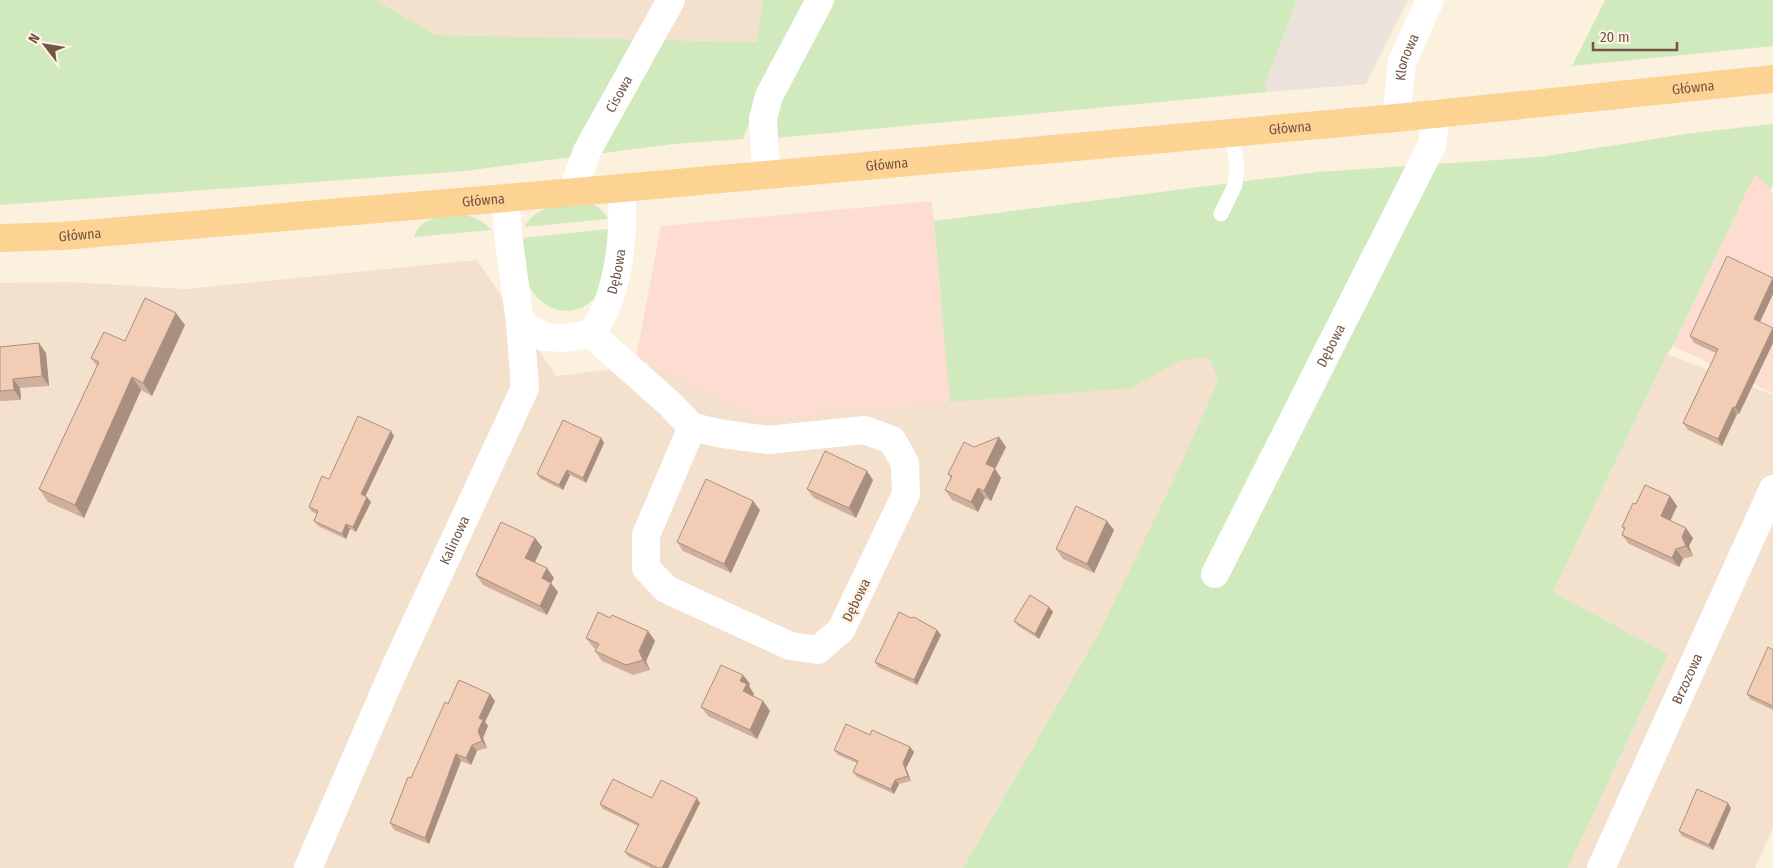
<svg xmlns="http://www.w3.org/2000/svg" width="1773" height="868" viewBox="0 0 1773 868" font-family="'Fira Sans Condensed',sans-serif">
  <rect width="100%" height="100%" fill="#fcf0de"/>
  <g fill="#f4e1cd">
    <path d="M375,0H790L757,42L436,35Z"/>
    <path d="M477,260L556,376L1298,287L963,868H0V283L68,282L186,289Z"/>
    <path d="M1667,354L1773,395V828L1755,868H1568L1668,654L1553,592Z"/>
  </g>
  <g fill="#fdddd1">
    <path d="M1755,174L1771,189L1773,197V393L1673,346Z"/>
    <path d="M932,201L950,402L761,419L636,358L661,226Z"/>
  </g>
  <path fill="#eae2db" d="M1297,0H1408L1366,84L1267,92L1265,84Z"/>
  <g fill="#d0e9bd">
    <path d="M0,0H375L436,35L757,42L763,0H805L768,73L743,139L673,144L464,171L0,205Z"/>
    <path d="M832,0H1297L1265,84L1267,92L776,138L775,121L784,90Z"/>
    <path d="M1605,0H1773V46L1572,66Z"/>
    <path d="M1773,124V184L1771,189L1755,174L1673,346L1667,354L1553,592L1668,654L1568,868H963L1101,629L1177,473L1218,381L1209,357L1181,360L1131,388L950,402L934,221L1318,172L1540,157L1692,133Z"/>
    <path d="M590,203C599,207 603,210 608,219L524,227C539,202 564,206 590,203Z"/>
    <path d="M466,215C475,218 485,222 491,230L414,237C421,214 446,217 466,215Z"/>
    <path d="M609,229C607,251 608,277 596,296C592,301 586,306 581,308C560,316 540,306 530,287C525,278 524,250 522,238Z"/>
  </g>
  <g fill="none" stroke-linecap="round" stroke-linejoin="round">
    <path stroke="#fff" stroke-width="15" d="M1221,214L1235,185L1237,165L1231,132"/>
    <g stroke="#fff" stroke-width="28">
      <path id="s1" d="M1396,118L1402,62L1430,0"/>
      <path d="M766,174L763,119L769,96L820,0"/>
      <path id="s2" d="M572,192L587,151L671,0"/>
      <path d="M520,323L544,337L566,338L591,334"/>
      <path d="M591,334L670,404L692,427L723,434L768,440L864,430L892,440L905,463L906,494L841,630L818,650L790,646L666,589L646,568V535L692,427"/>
      <path id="s3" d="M591,334C597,324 604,314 608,303C622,264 623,229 622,188"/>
      <path id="s4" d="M1215,574L1432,145L1436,113"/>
      <path id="s5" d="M308,868L394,670L525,388L520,323L508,234L505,198"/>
      <path id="s6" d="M1601,868L1773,489"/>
    </g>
    <path stroke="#fdd394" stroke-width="28" id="s7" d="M0,238L63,236L622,188L1396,118L1773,79"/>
  </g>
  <g fill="#d0af9c">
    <path d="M1773,278V294L1760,322L1773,329V343L1739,414H1737L1722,446L1688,430L1683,423L1716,353L1694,343L1690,336Z"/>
    <path d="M185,325L152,396L141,390L84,518L48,502L39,489L97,366L91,358Z"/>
    <path d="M0,347L46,353L49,386L20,388L21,400L0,401Z"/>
    <path d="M394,436L365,496L371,502L356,532L350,529L346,539L318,526L314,521L317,514L312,512L309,507L329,479Z"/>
    <path d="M999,437L1006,447L995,469L1001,478L991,501L985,498L978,512L952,500L945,490L951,478L948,474L974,447Z"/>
    <path d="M601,438L604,443L586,483L570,475L563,490L541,479L537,474Z"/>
    <path d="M873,480L856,518L814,498L807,489Z"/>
    <path d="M1670,496L1677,506L1670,521L1693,538L1689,546L1693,556L1683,559L1679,567L1629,544L1622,535L1624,530L1622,527L1636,504Z"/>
    <path d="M760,510L731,573L683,551L677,542Z"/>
    <path d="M1114,530L1094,573L1063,559L1056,549Z"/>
    <path d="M535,538L542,547L535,562L554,578L551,583L558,592L547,615L483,585L476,575Z"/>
    <path d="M1049,607L1053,612L1039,639L1018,626L1014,621Z"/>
    <path d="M610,618L648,631L655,641L646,661L650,670L633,675L602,661L595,651L596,649L593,647L586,638Z"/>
    <path d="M937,630L941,635L917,685L878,667L875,662Z"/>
    <path d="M1773,650V710L1750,699L1747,694Z"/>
    <path d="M743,675L750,684L749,686L754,694L753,696L763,701L770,711L757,739L708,716L701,707Z"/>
    <path d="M495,701L485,722L488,726L483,738L487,748L477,751L471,765L461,761L429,844L394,830L390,823L411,778L448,704Z"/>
    <path d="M870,735L910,747L914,752L906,768L911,781L899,784L894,794L857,777L853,772L857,763L838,755L834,750Z"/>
    <path d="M652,798L700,803L668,868H651L629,857L625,852L638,826L603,809L600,804Z"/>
    <path d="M1731,808L1713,850L1682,836L1679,831Z"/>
  </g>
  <g fill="#a98f7f">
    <path d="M1773,278V294L1758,326L1754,319Z"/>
    <path d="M176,313L185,325L152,396L143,383Z"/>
    <path d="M1773,328V343L1739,414L1735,408Z"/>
    <path d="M39,343L46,353L49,386L42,376Z"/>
    <path d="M132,377L141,390L84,518L75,505Z"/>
    <path d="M13,379L20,388L21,400L14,390Z"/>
    <path d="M1733,407L1737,414L1722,446L1718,439Z"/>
    <path d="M391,431L394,436L364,499L361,494Z"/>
    <path d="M999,437L1006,447L995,469L1001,478L991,501L984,491L986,464Z"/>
    <path d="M601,438L604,443L586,483L583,478Z"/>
    <path d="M567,470L570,475L563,490L559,485Z"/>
    <path d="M867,471L873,480L856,518L849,508Z"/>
    <path d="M978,488L985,498L978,512L971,502Z"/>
    <path d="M1670,496L1677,506L1668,526L1661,516Z"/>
    <path d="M367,497L371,502L356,532L353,527Z"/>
    <path d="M753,501L760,510L731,573L724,564Z"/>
    <path d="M1107,521L1114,530L1094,573L1087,564Z"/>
    <path d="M346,524L350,529L346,539L342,534Z"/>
    <path d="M1686,528L1693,538L1689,546L1693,556L1686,546L1682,537Z"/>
    <path d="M535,538L542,547L532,568L525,558Z"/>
    <path d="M1676,549L1683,559L1679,567L1672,558Z"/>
    <path d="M547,568L554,578L551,583L558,592L547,615L540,606L542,578Z"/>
    <path d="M1049,607L1053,612L1039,639L1035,634Z"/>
    <path d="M937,630L941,635L917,685L914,680Z"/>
    <path d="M648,631L655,641L646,661L650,670L643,660L639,651Z"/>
    <path d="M743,675L750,684L749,686L754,694L750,701L743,691L740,681Z"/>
    <path d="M490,694L495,701L485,722L488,726L483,738L487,748L482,741L478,731L479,718Z"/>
    <path d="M763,701L770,711L757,739L750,730Z"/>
    <path d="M472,745L477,751L471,765L466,758Z"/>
    <path d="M910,747L914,752L906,768L911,781L908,776L903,763Z"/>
    <path d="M456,754L461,761L429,844L425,838Z"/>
    <path d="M895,780L899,784L894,794L891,789Z"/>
    <path d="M697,798L700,803L668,868H662Z"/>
    <path d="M1728,803L1731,808L1713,850L1709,845Z"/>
  </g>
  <g fill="#f2ccb5" stroke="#a98f7f">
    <path d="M1727,256L1773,278L1754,319L1773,328L1735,408L1733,407L1718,439L1683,423L1718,349L1690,336Z"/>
    <path d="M145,298L176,313L143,383L132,377L75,505L39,489L99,362L91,358L104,332L125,341Z"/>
    <path d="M39,343L42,376L13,379L14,390L0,391V347Z"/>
    <path d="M358,416L391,431L361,494L367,497L353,527L346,524L342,534L314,521L318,511L309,507L322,476L329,479Z"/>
    <path d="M563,420L601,438L583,478L567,470L559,485L537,474Z"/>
    <path d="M999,437L986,464L995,468L984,491L978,488L971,502L945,490L952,476L948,474L964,442L974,447Z"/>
    <path d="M825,451L867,471L849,508L807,489Z"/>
    <path d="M706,479L753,501L724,564L677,542Z"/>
    <path d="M1645,485L1670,496L1661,516L1686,528L1682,537L1686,546L1676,549L1672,558L1622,535L1625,528L1622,527L1633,503L1636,504Z"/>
    <path d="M1076,506L1107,521L1087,564L1056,549Z"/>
    <path d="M501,522L535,538L525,558L547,568L542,578L551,583L540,606L476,575Z"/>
    <path d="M1030,595L1049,607L1035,634L1014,621Z"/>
    <path d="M598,612L610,618L612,615L648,631L639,651L643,660L626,665L595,651L599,644L586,638Z"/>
    <path d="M899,612L911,618L914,617L937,630L914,680L875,662Z"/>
    <path d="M1768,647L1773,650V706L1747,694Z"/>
    <path d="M721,665L743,675L740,681L747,684L743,691L763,701L750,730L701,707Z"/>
    <path d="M459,680L490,694L479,718L483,720L478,731L482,741L472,745L466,758L456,754L425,838L390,823L408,777L411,778L445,702L448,704Z"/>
    <path d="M846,724L870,735L872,730L910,747L903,763L908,776L895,780L891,789L853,772L858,761L834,750Z"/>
    <path d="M613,779L652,798L661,780L697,798L662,868H658L625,852L639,824L600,804Z"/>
    <path d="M1697,789L1728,803L1709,845L1679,831Z"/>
  </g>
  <g text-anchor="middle" stroke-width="5" stroke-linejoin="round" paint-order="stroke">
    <g font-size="14" fill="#725546" stroke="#fff4e5">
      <text dy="5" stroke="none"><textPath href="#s1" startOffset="62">Klonowa</textPath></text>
      <text dy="5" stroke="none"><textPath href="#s7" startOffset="1700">Główna</textPath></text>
      <text dy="5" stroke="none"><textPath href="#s2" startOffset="109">Cisowa</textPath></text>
      <text dy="5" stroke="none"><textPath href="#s7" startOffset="1295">Główna</textPath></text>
      <text dy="5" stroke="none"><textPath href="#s7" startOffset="890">Główna</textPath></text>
      <text dy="5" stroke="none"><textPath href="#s7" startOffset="485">Główna</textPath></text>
      <text dy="5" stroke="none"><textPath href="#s7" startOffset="80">Główna</textPath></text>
      <text dy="5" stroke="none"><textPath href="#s3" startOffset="68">Dębowa</textPath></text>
      <text dy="5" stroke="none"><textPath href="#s4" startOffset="256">Dębowa</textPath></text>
      <text dy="5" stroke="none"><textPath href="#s5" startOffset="359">Kalinowa</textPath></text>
      <text transform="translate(856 600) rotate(-64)" y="5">Dębowa</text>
      <text dy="5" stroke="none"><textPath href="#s6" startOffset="208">Brzozowa</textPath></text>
    </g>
  </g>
  <g transform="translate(45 45) rotate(301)" stroke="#fff4e5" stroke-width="4" paint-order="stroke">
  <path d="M0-4L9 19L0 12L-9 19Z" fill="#725546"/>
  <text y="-8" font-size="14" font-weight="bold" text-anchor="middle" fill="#725546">N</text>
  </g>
  <path d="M1593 42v8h84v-8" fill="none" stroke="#725546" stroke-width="2.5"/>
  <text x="1600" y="42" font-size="15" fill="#725546" stroke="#fff4e5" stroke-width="4" paint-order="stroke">20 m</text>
</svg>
